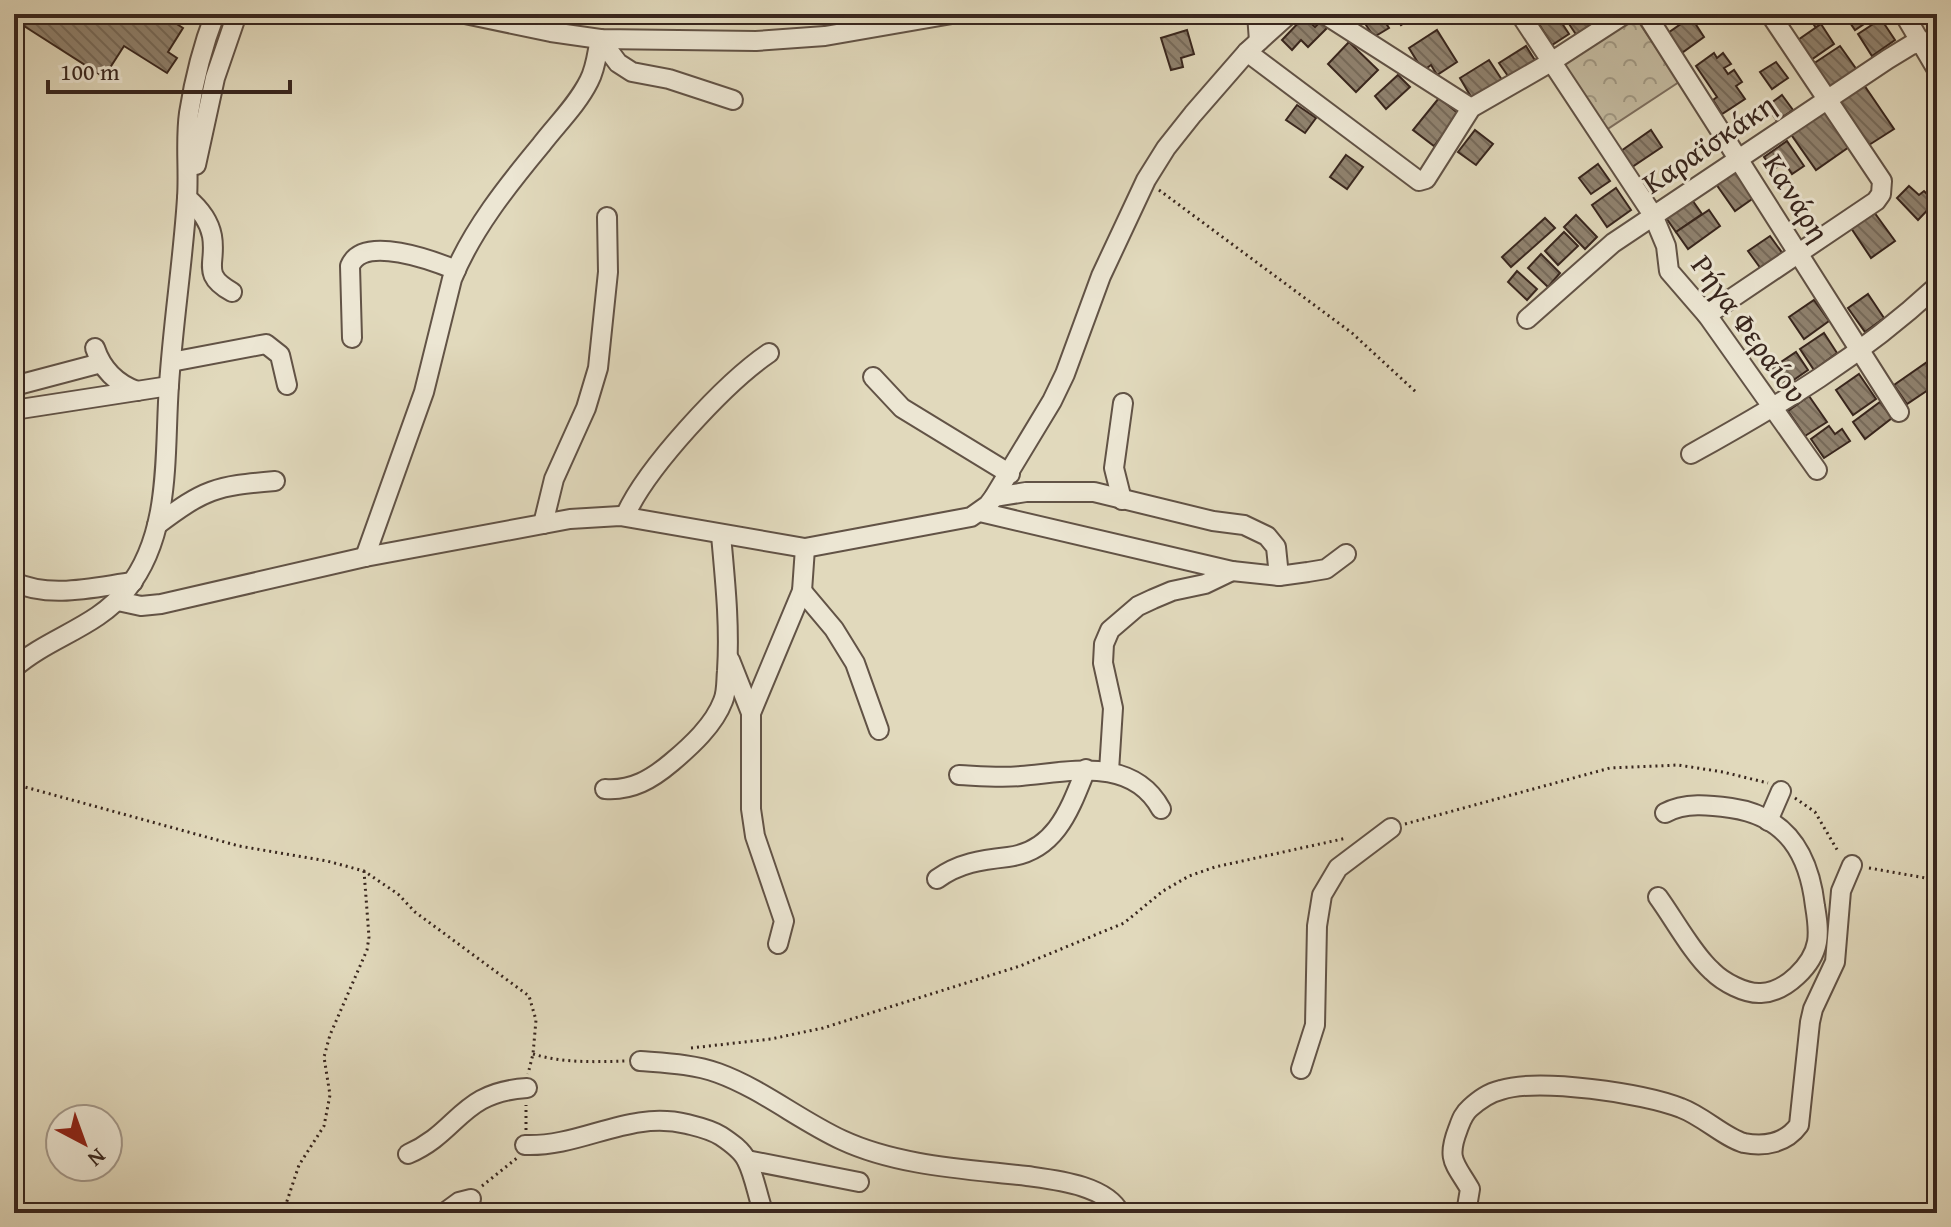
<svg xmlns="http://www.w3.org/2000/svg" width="1951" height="1227" viewBox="0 0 1951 1227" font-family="'Gentium Book Plus',serif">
  <defs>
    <pattern id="park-crowns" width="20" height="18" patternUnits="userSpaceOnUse" patternTransform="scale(2)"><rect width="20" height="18" fill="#c4bba1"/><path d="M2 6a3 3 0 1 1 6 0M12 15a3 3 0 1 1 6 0" fill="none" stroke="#a09883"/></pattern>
    <pattern id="building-back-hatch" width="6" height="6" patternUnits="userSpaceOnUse" patternTransform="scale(2)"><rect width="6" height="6" fill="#908370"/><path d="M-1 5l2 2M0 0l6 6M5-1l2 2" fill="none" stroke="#776b5b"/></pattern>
  </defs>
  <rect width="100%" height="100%" fill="#e1d9bc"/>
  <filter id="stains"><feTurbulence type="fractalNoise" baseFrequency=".0025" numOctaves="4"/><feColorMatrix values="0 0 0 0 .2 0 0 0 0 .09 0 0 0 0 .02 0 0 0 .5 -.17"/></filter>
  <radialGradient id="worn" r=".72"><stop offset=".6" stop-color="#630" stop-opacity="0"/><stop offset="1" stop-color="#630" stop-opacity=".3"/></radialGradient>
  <path fill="url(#park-crowns)" stroke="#7e7060" stroke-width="2" d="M1634,15L1679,82L1603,132L1558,65Z"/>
  <g fill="url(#building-back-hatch)" stroke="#38261e" stroke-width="2">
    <path d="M32,14H161L183,28L168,52L177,58L167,73L124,46L104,77L24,26Z"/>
    <path d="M1363,14H1380L1389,28L1374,37L1360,16Z"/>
    <path d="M1394,14H1418L1401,25Z"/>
    <path d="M1556,14L1569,34L1552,45L1539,24Z"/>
    <path d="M1565,14H1594L1599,22L1577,36L1563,15Z"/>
    <path d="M1807,14H1833L1834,15L1816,28Z"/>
    <path d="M1844,14H1879L1855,30Z"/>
    <path d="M1304,17L1315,27L1322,20L1329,26L1308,47L1301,40L1292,50L1282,40Z"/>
    <path d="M1691,17L1704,37L1679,55L1665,35Z"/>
    <path d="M1881,19L1895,40L1872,56L1858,34Z"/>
    <path d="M1821,24L1834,44L1808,62L1795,42Z"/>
    <path d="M1187,30L1194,54L1181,58L1183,67L1171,70L1161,38Z"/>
    <path d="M1437,30L1457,62L1437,75L1431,65L1423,71L1409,48Z"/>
    <path d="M1349,42L1378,70L1356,92L1328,64Z"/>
    <path d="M1526,46L1536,62L1510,79L1499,63Z"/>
    <path d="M1840,46L1857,70L1830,89L1813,64Z"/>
    <path d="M1714,53L1717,58L1723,53L1731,64L1724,68L1728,74L1734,70L1742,82L1736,86L1745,99L1722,114L1713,100L1717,97L1696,66Z"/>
    <path d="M1489,60L1504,83L1474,102L1460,78Z"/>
    <path d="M1776,62L1788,78L1772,89L1760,72Z"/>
    <path d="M1398,75L1410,87L1386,109L1375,96Z"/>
    <path d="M1862,82L1894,129L1869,145L1838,98Z"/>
    <path d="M1782,95L1793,110L1777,121L1767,106Z"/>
    <path d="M1439,98L1459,114L1434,146L1413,130Z"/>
    <path d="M1297,105L1316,118L1305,133L1286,120Z"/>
    <path d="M1823,110L1849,147L1816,170L1790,133Z"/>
    <path d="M1475,130L1493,144L1476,165L1458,152Z"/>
    <path d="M1651,130L1662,147L1632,167L1621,151Z"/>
    <path d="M1787,141L1804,166L1792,174L1784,162L1773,170L1764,157Z"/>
    <path d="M1346,155L1363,167L1347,189L1330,177Z"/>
    <path d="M1598,164L1610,181L1591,194L1579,178Z"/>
    <path d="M1736,170L1755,197L1735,211L1716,184Z"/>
    <path d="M1909,186L1919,195L1924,191L1930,197L1937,190V200L1918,220L1897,198Z"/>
    <path d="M1616,188L1631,210L1607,227L1592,205Z"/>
    <path d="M1690,197L1702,214L1676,232L1664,215Z"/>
    <path d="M1709,210L1720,226L1688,249L1676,232Z"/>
    <path d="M1874,212L1895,241L1871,258L1851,228Z"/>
    <path d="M1576,215L1597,237L1585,249L1564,227Z"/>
    <path d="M1545,218L1555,228L1511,267L1502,257Z"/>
    <path d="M1564,232L1578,246L1558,265L1545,251Z"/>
    <path d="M1770,236L1783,254L1761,269L1748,251Z"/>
    <path d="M1541,254L1560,273L1548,287L1528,268Z"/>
    <path d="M1517,271L1537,289L1527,300L1508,282Z"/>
    <path d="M1868,294L1884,318L1865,332L1848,308Z"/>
    <path d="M1814,300L1829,321L1804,339L1789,317Z"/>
    <path d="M1824,333L1837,353L1814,370L1800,349Z"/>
    <path d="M1796,352L1808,370L1782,388L1769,370Z"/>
    <path d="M1930,360L1937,370V384L1907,404L1894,385Z"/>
    <path d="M1859,374L1876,399L1853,415L1836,390Z"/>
    <path d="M1809,396L1827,422L1805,436L1788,411Z"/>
    <path d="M1880,402L1892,418L1865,439L1853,422Z"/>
    <path d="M1829,426L1835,434L1842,429L1850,441L1824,458L1811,439Z"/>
  </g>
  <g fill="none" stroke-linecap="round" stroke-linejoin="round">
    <g stroke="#625346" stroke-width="22">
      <g id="minor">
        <path d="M465,14L551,32L600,39L756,41L825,36L952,14"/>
        <path d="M1257,14L1259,41"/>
        <path d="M1324,14L1471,108"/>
        <path d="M1520,14L1653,215L1666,246L1669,271L1707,315L1817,470"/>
        <path d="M1646,14L1899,412"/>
        <path d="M1904,14L1937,70"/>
        <path d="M600,39L618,63L632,72L669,79L733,100"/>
        <path d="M1247,52L1419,181L1426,179L1471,108L1551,62L1625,14"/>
        <path d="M196,165L215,78L237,14"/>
        <path d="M187,198C199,208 209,220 212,236C217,264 200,274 232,292"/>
        <path d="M1707,315L1876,201L1881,194L1882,181L1770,14"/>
        <path d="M1527,319L1613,243L1888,59L1911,45L1937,39"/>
        <path d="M352,338L350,266C363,234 434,261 456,270"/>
        <path d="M95,348C102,369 115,383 137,391"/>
        <path d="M171,362L266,344L280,355L287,385"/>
        <path d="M873,377L902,408L1010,474"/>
        <path d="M14,386L101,363"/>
        <path d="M14,410L169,386"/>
        <path d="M1691,454C1783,403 1859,358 1937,286"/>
        <path d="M994,497L1026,492H1094L1213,521L1244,525L1267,536L1276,547L1279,576"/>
        <path d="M1122,500L1114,468L1123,403"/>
        <path d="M980,512L1232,571L1279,576L1308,572L1326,569L1346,554"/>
        <path d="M625,516C646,468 725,383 769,353"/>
        <path d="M543,524L554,479L586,408L598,368L608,272L607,217"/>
        <path d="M157,525C205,489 215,486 275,481"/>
        <path d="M365,557L424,392L452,279C472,230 507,186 541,145C557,124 577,105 589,81C596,68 597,53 600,39"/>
        <path d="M14,582C50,599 95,587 133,582"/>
        <path d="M802,591L834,629L855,663L879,730"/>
        <path d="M118,601L141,606L161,604L365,557L570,519L620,516L805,548L971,517L988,505L994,497L1052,401L1065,374L1101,276L1146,180L1166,148L1193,114L1247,52L1289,14"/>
        <path d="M730,660L751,713"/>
        <path d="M14,668C49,637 98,627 127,589C172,533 164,453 169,385C173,323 183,261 187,198C189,170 185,141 189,113C194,81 203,45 215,14"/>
        <path d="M1109,771L1113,708L1103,663L1104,644L1110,630L1138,606L1153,599L1172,591L1205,584L1232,571"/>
        <path d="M959,775C980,776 1000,778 1021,776C1070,772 1132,756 1161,809"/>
        <path d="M605,789C632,791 652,779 672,762C691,746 714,725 723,701C727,692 726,680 727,671C730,625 725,580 721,535"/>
        <path d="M1768,821L1781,791"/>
        <path d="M937,879C959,863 981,860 1008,857C1056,851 1070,809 1086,769"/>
        <path d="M1658,897C1674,919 1693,954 1712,971C1723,982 1745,994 1761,993C1786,992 1813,965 1817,942C1819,930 1817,918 1815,906C1809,854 1787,816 1731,808C1710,805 1685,802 1665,813"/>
        <path d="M778,944L784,921L755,836L751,809V713L802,591L805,548"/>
        <path d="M640,1061C665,1063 694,1064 718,1073C762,1089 799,1120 842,1140C898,1166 966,1169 1027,1176C1055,1180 1106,1185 1120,1213"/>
        <path d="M1301,1069L1315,1025L1317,926L1322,895L1338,868L1391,828"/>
        <path d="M525,1145C583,1147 628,1110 687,1124C699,1127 710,1129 721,1136C730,1142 742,1150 747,1161C754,1175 757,1193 762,1208"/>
        <path d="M408,1154C459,1132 460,1092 527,1088"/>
        <path d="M747,1160L859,1182"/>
        <path d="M444,1213L459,1202L471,1199"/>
        <path d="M1466,1213L1470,1189C1455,1163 1446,1160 1458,1129C1461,1121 1463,1114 1470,1108C1479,1100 1488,1093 1501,1090C1539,1078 1643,1093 1681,1108C1703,1116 1725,1138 1744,1143C1765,1147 1786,1143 1799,1125L1810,1022L1813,1009L1835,962L1841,891L1852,865"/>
      </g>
    </g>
    <g stroke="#38261e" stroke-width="3" stroke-dasharray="2 4" stroke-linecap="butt">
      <path d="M1159,190L1352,333L1417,393"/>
      <path d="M14,784L239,846L327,861L364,871L398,894L415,912L529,996L536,1020L533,1054L528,1074"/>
      <path d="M1795,798L1815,812L1839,853"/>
      <path d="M1405,824L1610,768L1678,765L1723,772L1768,783"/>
      <path d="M1869,868L1937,880"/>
      <path d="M691,1048L771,1039L823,1028L1020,966L1124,923L1163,891L1189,876L1215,867L1347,838"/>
      <path d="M533,1054C562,1063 594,1062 625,1061"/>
      <path d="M526,1130V1105"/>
      <path d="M482,1186L517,1158"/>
      <path d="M283,1213L299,1165L324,1126L330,1095L324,1057L330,1035L367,950L369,937L364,871"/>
    </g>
    <use href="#minor" stroke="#ece6d3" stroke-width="18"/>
  </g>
  <g text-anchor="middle" stroke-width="6" stroke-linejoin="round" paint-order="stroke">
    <g font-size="30" fill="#38261e" stroke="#ece6d3">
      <text transform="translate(1709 144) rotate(-34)" y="10">Καραϊσκάκη</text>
      <text transform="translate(1796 198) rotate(58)" y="10">Κανάρη</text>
      <text transform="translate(1749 329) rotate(54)" y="10">Ρήγα Φεραίου</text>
    </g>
  </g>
  <rect width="1951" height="1227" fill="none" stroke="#e1d9bc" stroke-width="48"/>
  <rect x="16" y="16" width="1919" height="1195" fill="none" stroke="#38261e" stroke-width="4"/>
  <rect x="24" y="24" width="1903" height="1179" fill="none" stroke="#38261e" stroke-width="2"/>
  <g transform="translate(84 1143) rotate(139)"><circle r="38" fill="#ece6d3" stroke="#a4998b" stroke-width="2"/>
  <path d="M0-6L14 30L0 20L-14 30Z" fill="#8f2418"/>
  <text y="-12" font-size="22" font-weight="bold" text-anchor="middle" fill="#38261e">N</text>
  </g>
  <path d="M48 80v12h242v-12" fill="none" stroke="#38261e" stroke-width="4"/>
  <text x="60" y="80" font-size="24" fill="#38261e" stroke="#ece6d3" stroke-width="6" paint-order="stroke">100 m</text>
  <rect width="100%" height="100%" filter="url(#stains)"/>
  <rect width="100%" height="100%" fill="url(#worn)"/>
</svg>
